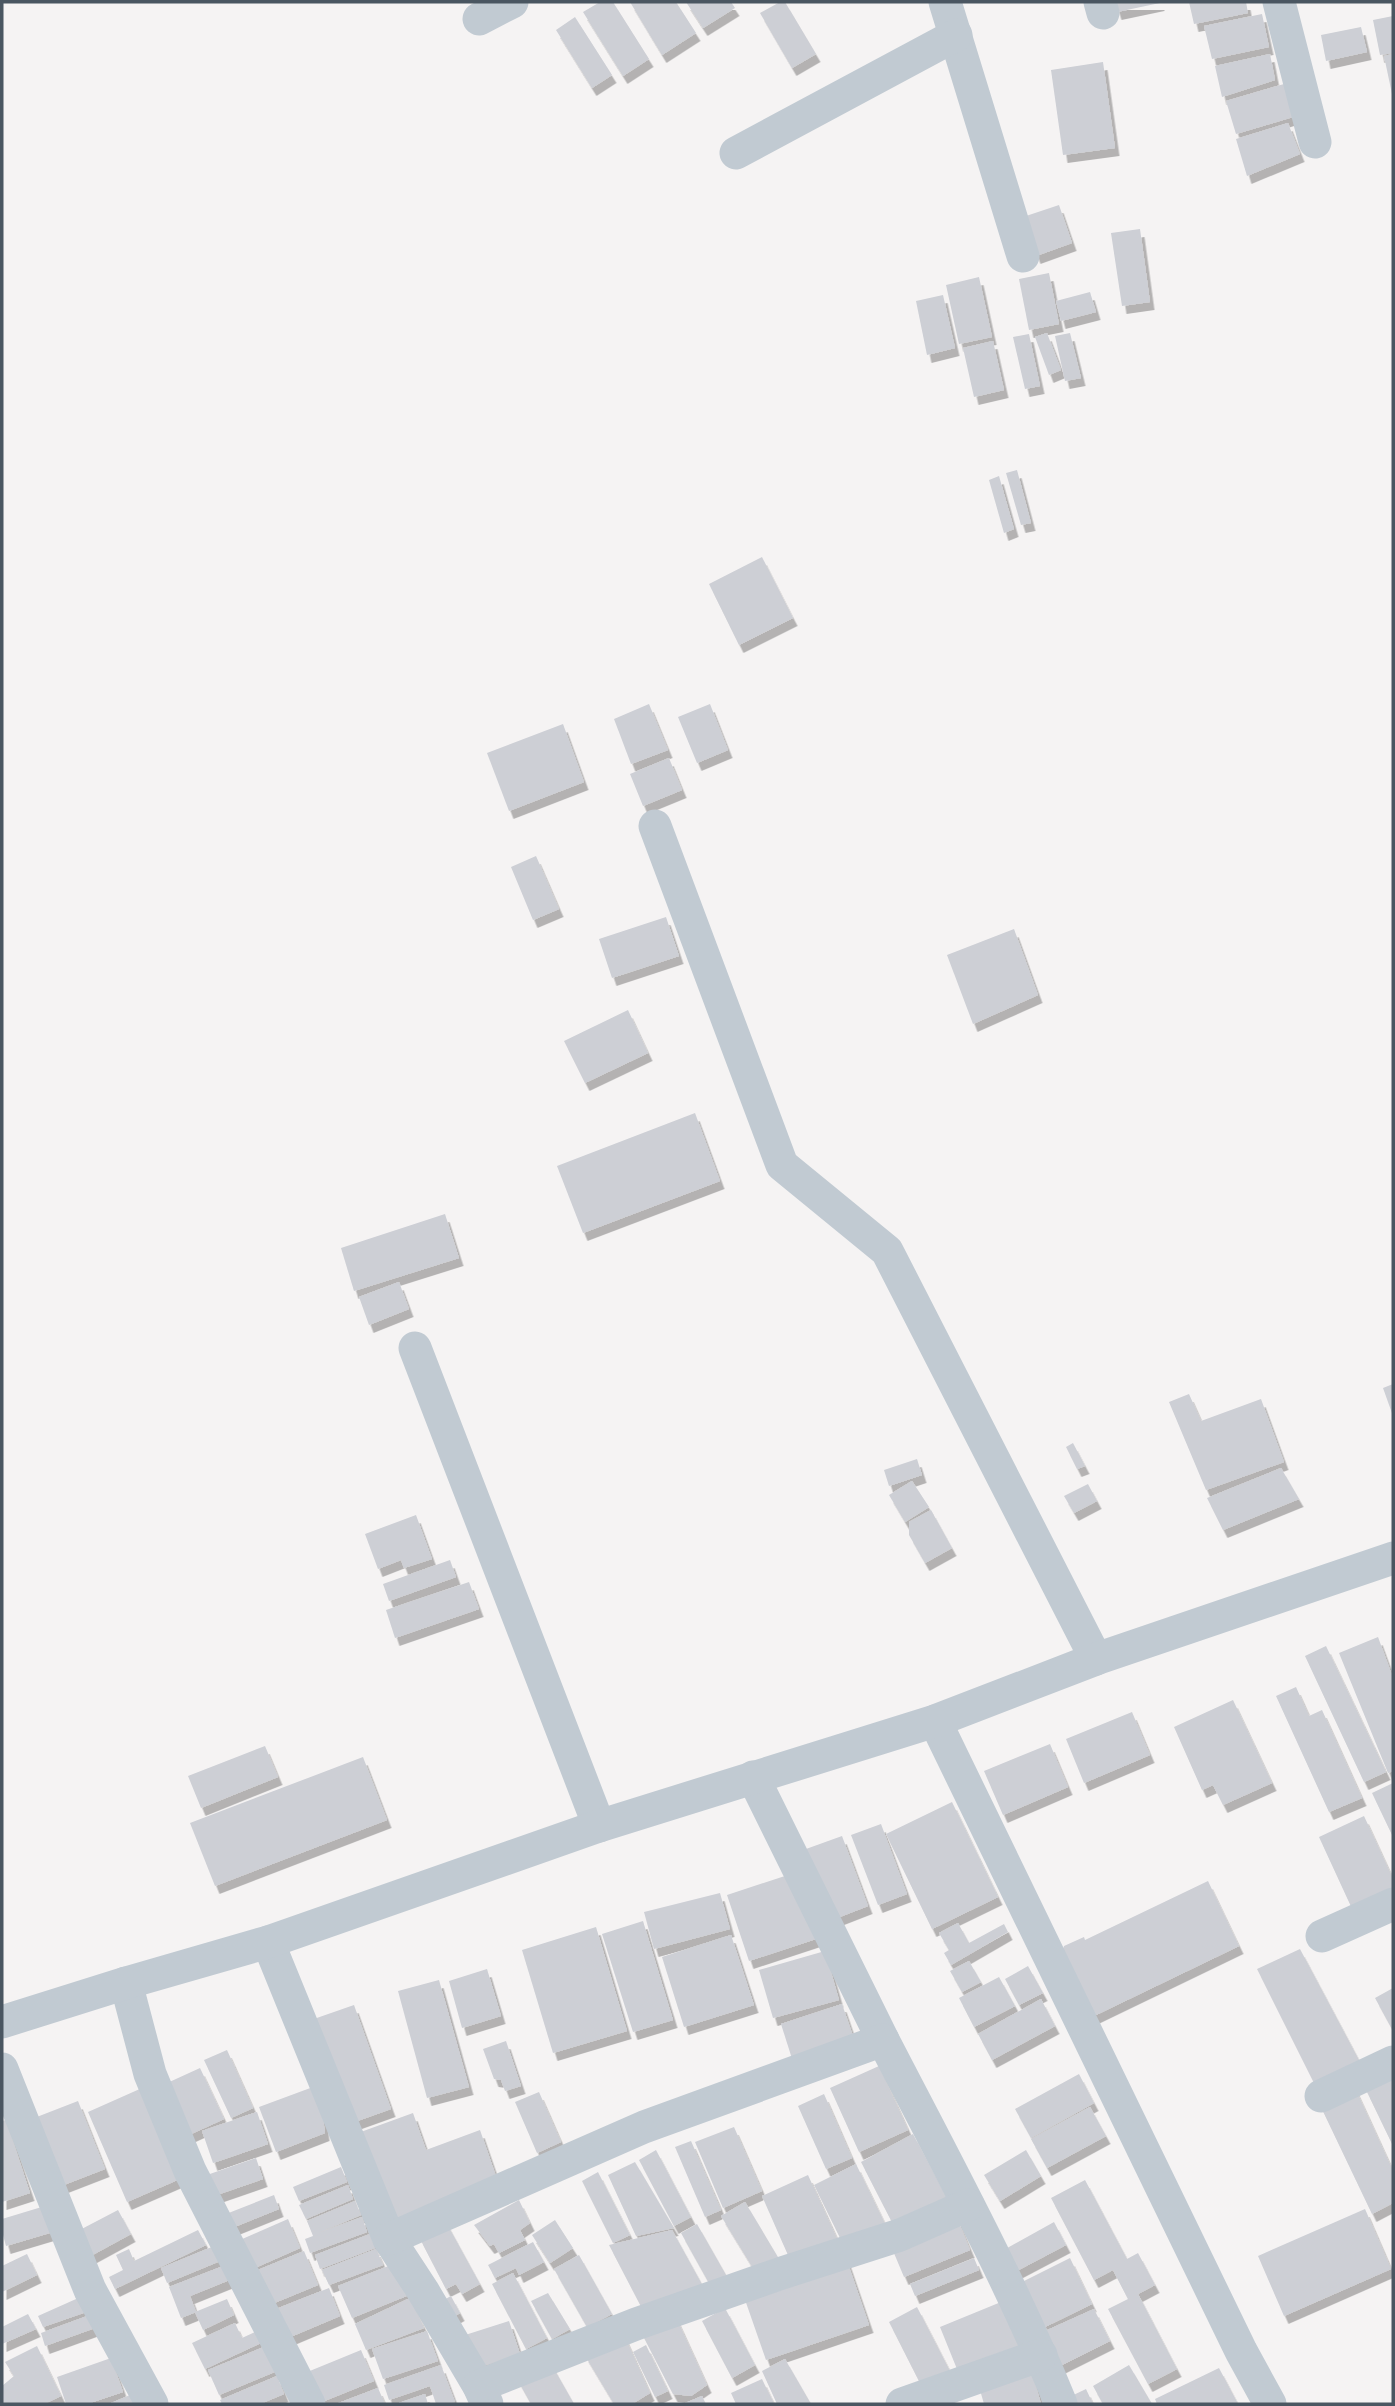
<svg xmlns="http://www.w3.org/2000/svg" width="1395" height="2406" viewBox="0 0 1395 2406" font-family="'Golos Text',sans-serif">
  <defs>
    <filter id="shadow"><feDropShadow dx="4.5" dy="8" stdDeviation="0" flood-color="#0004"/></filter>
  </defs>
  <rect width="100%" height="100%" fill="#f5f3f3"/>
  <g fill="#cdcfd5" filter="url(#shadow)">
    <path d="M600,2H613L649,59L623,76L583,12Z"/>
    <path d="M630,2H676L696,33L662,55Z"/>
    <path d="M686,2H731L735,8L703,28Z"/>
    <path d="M780,2H785L816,54L792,68L760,13Z"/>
    <path d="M1114,2H1160V3L1117,12Z"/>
    <path d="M1189,2H1246L1248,13L1194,24Z"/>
    <path d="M1262,14L1269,47L1212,59L1204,26Z"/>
    <path d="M1393,16V53L1380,55L1373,20Z"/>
    <path d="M575,17L612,75L592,88L556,30Z"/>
    <path d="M1361,27L1367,52L1326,61L1321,35Z"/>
    <path d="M1270,54L1275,80L1222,97L1215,66Z"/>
    <path d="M1393,54V94H1392L1384,56Z"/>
    <path d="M1103,62L1115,148L1063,155L1051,70Z"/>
    <path d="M1284,84L1293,117L1236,134L1226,101Z"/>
    <path d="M1288,123L1300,154L1247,176L1236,139Z"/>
    <path d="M1059,205L1072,243L1036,256L1023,217Z"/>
    <path d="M1140,229L1150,302L1122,306L1111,233Z"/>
    <path d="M1049,273L1059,324L1029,330L1019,279Z"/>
    <path d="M979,277L992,337L959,344L946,285Z"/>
    <path d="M1090,292L1096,312L1061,321L1056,301Z"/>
    <path d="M943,295L955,348L927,355L916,301Z"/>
    <path d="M1047,333L1061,370L1049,375L1035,337Z"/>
    <path d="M1070,333L1081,378L1065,381L1055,336Z"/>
    <path d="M1029,334L1040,386L1025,389L1013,337Z"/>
    <path d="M993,341L1004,390L974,397L963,348Z"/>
    <path d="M1017,470L1031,523L1021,525L1006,473Z"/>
    <path d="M999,476L1014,529L1004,533L989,480Z"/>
    <path d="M762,557L793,618L739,645L709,584Z"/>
    <path d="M649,704L668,750L631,764L614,719Z"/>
    <path d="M710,704L728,750L697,763L678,717Z"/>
    <path d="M563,724L584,782L509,811L487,753Z"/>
    <path d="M669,758L682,790L643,806L630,774Z"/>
    <path d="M536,856L559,909L533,920L511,867Z"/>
    <path d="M666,917L679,956L612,978L599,939Z"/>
    <path d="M1014,929L1038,995L973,1024L947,955Z"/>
    <path d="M628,1010L648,1053L585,1083L564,1041Z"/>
    <path d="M695,1113L720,1181L583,1233L557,1166Z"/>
    <path d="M445,1214L459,1258L354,1291L341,1248Z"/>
    <path d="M399,1282L409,1309L369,1325L359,1297Z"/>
    <path d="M1393,1384V1416L1383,1388Z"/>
    <path d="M1189,1394L1201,1421L1261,1399L1284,1462L1206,1490L1169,1402Z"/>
    <path d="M1073,1443L1085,1466L1077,1469L1066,1447Z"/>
    <path d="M917,1459L922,1475L889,1486L884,1470Z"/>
    <path d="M1281,1468L1299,1499L1223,1530L1207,1498Z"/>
    <path d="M912,1481L929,1507L905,1522L889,1495Z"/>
    <path d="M1088,1484L1097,1501L1074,1513L1064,1496Z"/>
    <path d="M931,1510L952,1548L925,1563L909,1535V1522Z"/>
    <path d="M416,1515L432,1559L404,1568L401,1560L378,1569L365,1534Z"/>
    <path d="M450,1560L456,1577L389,1601L383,1584Z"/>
    <path d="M469,1582L479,1609L395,1638L386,1610Z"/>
    <path d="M1378,1637L1393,1678V1771L1388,1773L1339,1653Z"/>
    <path d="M1326,1646L1386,1772L1364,1782L1305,1656Z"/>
    <path d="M1296,1687L1309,1716L1322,1710L1362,1798L1329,1812L1276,1696Z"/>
    <path d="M1233,1700L1272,1783L1223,1805L1213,1785L1202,1790L1174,1727Z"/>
    <path d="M1132,1712L1150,1755L1084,1783L1066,1739Z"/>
    <path d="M1050,1744L1068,1787L1003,1815L984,1771Z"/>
    <path d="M265,1746L278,1777L201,1808L188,1776Z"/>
    <path d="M363,1757L387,1820L215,1886L190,1823Z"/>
    <path d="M1393,1783V1837L1372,1793Z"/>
    <path d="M952,1802L998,1897L932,1929L886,1834Z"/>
    <path d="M1364,1816L1393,1879V1894L1354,1913L1319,1837Z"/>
    <path d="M881,1824L907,1894L878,1905L851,1835Z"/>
    <path d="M842,1836L868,1906L832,1920L806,1849Z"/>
    <path d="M794,1873L816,1939L749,1961L727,1895Z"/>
    <path d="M1208,1881L1239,1946L1094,2016L1062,1952L1064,1946L1084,1937L1085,1940Z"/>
    <path d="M720,1893L730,1929L654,1949L644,1912Z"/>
    <path d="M643,1921L673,2020L633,2032L602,1934Z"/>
    <path d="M958,1923L969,1943L1004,1924L1008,1932L951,1965L944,1953L949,1950L939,1933Z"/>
    <path d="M596,1927L627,2031L553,2053L522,1950Z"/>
    <path d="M731,1935L754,2005L684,2027L662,1957Z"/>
    <path d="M1300,1949L1360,2062L1315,2085L1257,1969Z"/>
    <path d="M825,1951L839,2000L773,2018L759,1970Z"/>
    <path d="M969,1961L981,1982L962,1992L950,1971Z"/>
    <path d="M1028,1966L1043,1993L1019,2005L1005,1979Z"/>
    <path d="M487,1969L501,2016L462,2028L449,1981Z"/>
    <path d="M999,1977L1015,2006L974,2027L959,1998Z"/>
    <path d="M439,1980L469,2087L427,2098L398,1991Z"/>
    <path d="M1393,1988V2031L1375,1998Z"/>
    <path d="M1041,1999L1055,2026L992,2060L978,2034Z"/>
    <path d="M842,2004L856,2045L794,2065L781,2024Z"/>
    <path d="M354,2005L391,2109L349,2124L311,2020Z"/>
    <path d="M506,2041L521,2086L505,2091L501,2080L494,2079L483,2049Z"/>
    <path d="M227,2050L253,2108L231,2118L204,2060Z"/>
    <path d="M879,2066L908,2130L859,2152L830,2088Z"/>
    <path d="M200,2068L224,2119L189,2135L165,2084Z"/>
    <path d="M1079,2074L1094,2103L1031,2138L1015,2109Z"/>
    <path d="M1393,2076V2146L1366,2090Z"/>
    <path d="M1354,2086L1393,2171V2203L1372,2214L1319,2103Z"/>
    <path d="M313,2087L322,2110L325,2133L276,2152L259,2107Z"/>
    <path d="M142,2088L182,2178L127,2202L88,2112Z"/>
    <path d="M539,2092L561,2142L537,2153L515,2102Z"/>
    <path d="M824,2094L852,2158L826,2169L798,2106Z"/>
    <path d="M78,2101L105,2169L56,2188L29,2120Z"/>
    <path d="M1090,2107L1106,2136L1047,2168L1031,2139Z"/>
    <path d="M257,2112L268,2144L213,2163L202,2131Z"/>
    <path d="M413,2113L426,2150L480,2130L499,2185L389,2224L358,2133Z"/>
    <path d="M6,2120L30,2193L2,2202V2121Z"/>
    <path d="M734,2127L762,2191L723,2208L695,2142Z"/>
    <path d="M913,2134L950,2204L897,2232L861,2162Z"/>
    <path d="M691,2141L721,2210L705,2217L675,2147Z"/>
    <path d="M656,2150L691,2217L674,2226L639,2160Z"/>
    <path d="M1026,2150L1041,2176L1000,2201L984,2175Z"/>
    <path d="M256,2158L263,2179L211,2197L204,2176Z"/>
    <path d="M635,2162L674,2228L636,2236L608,2175Z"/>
    <path d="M856,2164L887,2228L845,2248L814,2185Z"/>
    <path d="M341,2167L347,2182L299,2201L293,2187Z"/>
    <path d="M598,2172L630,2235L613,2243L582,2181Z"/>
    <path d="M808,2175L838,2241L791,2262L762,2196Z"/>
    <path d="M1085,2180L1127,2259L1138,2253L1155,2285L1138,2294L1177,2369L1148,2384L1108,2309L1128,2299L1113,2270L1094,2280L1051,2198Z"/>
    <path d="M348,2185L353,2199L306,2219L299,2205Z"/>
    <path d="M274,2195L279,2209L232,2228L226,2214Z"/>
    <path d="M519,2200L530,2223L520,2230L525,2240L499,2253L494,2244L490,2246L474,2225Z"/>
    <path d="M355,2201L361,2215L318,2233L362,2217L367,2232L310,2253L305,2239L313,2236L307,2221Z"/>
    <path d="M745,2202L782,2264L759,2278L721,2216Z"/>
    <path d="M45,2206L53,2232L6,2246L2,2231V2219Z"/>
    <path d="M1365,2209L1391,2269L1284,2316L1258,2256Z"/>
    <path d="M118,2210L131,2234L87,2258L74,2233Z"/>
    <path d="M957,2218L970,2250L904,2277L891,2246Z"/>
    <path d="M288,2219L300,2248L246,2272L233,2243Z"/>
    <path d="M555,2220L573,2248L550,2263L532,2235Z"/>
    <path d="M446,2222L480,2284L462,2294L456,2284L446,2289L419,2237Z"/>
    <path d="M1054,2222L1066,2245L1011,2274L1000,2252Z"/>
    <path d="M697,2224L726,2275L710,2285L681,2233Z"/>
    <path d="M198,2230L206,2245L115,2289L109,2277L123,2270L116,2255L129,2249L134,2261Z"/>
    <path d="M672,2230L704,2288L646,2316L609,2245Z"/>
    <path d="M370,2234L375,2248L320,2269L315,2255Z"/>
    <path d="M533,2242L544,2262L519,2275L516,2268L495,2278L488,2265Z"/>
    <path d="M219,2244L225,2259L167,2283L161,2268Z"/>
    <path d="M376,2249L383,2265L329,2285L322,2270Z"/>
    <path d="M304,2251L318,2285L267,2306L253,2272Z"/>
    <path d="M27,2254L37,2275L2,2292V2266Z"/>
    <path d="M579,2255L612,2314L587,2327L554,2269Z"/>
    <path d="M846,2258L869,2325L766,2360L743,2294Z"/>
    <path d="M974,2258L979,2270L915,2296L910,2284Z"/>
    <path d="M1070,2258L1092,2304L1045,2327L1022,2282Z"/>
    <path d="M231,2263L237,2277L190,2296L196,2312L181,2318L169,2287Z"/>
    <path d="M396,2263L409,2295L352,2318L338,2286Z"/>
    <path d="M513,2273L547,2338L526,2349L492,2284Z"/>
    <path d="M329,2288L340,2316L288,2338L276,2309Z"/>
    <path d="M548,2293L570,2329L552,2339L531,2301Z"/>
    <path d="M85,2295L92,2310L43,2327L38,2316Z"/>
    <path d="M451,2296L460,2313L448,2320L438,2303Z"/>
    <path d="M410,2298L424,2328L366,2350L355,2324Z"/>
    <path d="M227,2299L234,2315L203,2330L195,2312Z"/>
    <path d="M1001,2302L1022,2354L961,2379L940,2327Z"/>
    <path d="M917,2307L952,2375L923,2389L889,2322Z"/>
    <path d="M725,2308L755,2365L732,2378L702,2321Z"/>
    <path d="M1094,2309L1110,2341L1060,2366L1043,2332Z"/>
    <path d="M674,2313L707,2385L691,2396L673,2394L640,2330Z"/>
    <path d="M28,2314L36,2329L2,2344V2327Z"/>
    <path d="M90,2315L95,2328L45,2346L41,2333Z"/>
    <path d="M509,2321L520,2354L474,2369L462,2336Z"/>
    <path d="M235,2323L242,2338L255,2332L261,2343L205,2369L192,2343Z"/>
    <path d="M427,2331L438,2361L383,2379L372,2349Z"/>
    <path d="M623,2333L650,2393L632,2404H614L584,2354Z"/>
    <path d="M646,2345L668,2391L655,2397L633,2352Z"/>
    <path d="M37,2346L61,2396L44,2404H2V2386L14,2376L5,2362Z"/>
    <path d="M266,2346L277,2371L219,2395L208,2370Z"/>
    <path d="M361,2350L374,2381L317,2404L300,2375Z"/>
    <path d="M111,2358L123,2392L87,2404H66L57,2377Z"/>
    <path d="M785,2359L811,2404H777L762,2371Z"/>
    <path d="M549,2360L574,2404H531L517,2379Z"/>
    <path d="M441,2365L455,2402L436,2404L430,2386L389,2400L384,2385Z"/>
    <path d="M1129,2365L1152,2404H1103L1093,2386Z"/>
    <path d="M1219,2368L1238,2404H1157L1155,2399Z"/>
    <path d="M1031,2369L1041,2404H984L978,2383Z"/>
    <path d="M277,2376L284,2394L260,2404H222L220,2400Z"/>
    <path d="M762,2379L774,2404H736L731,2393Z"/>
    <path d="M378,2388L385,2404H336Z"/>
    <path d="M1086,2389L1093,2404H1065L1063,2400Z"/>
    <path d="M425,2394L428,2404H396Z"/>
    <path d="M130,2395L134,2404H109Z"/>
    <path d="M702,2396L706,2404H683Z"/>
  </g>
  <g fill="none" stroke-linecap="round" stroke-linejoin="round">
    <g stroke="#c1cad2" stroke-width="33">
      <path d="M945,2L1023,256"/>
      <path d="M1100,2L1103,13"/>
      <path d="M1279,2L1315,142"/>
      <path d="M479,19L512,2"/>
      <path d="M736,153L956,35"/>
      <path d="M655,826L782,1165L887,1251L1096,1659"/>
      <path d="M415,1348L599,1826"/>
      <path d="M935,1721L1241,2351L1270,2404"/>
      <path d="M753,1777L883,2040"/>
      <path d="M1322,1936L1393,1904"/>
      <path d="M268,1942L389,2239L423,2291L479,2386L487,2404"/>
      <path d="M126,1983L150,2074L190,2171L309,2404"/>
      <path d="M2,2022L126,1983L268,1942L599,1826L935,1721L1096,1659L1393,1558"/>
      <path d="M2,2069L90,2290L152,2404"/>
      <path d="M1321,2096L1393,2062"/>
      <path d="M389,2239L644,2127L883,2040C945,2160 1010,2279 1061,2404"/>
      <path d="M479,2386L636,2324L782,2273L900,2235L968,2205"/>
      <path d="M902,2404L1041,2355"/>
    </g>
  </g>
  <rect width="1395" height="2406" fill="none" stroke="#4a5661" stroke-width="7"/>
</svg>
